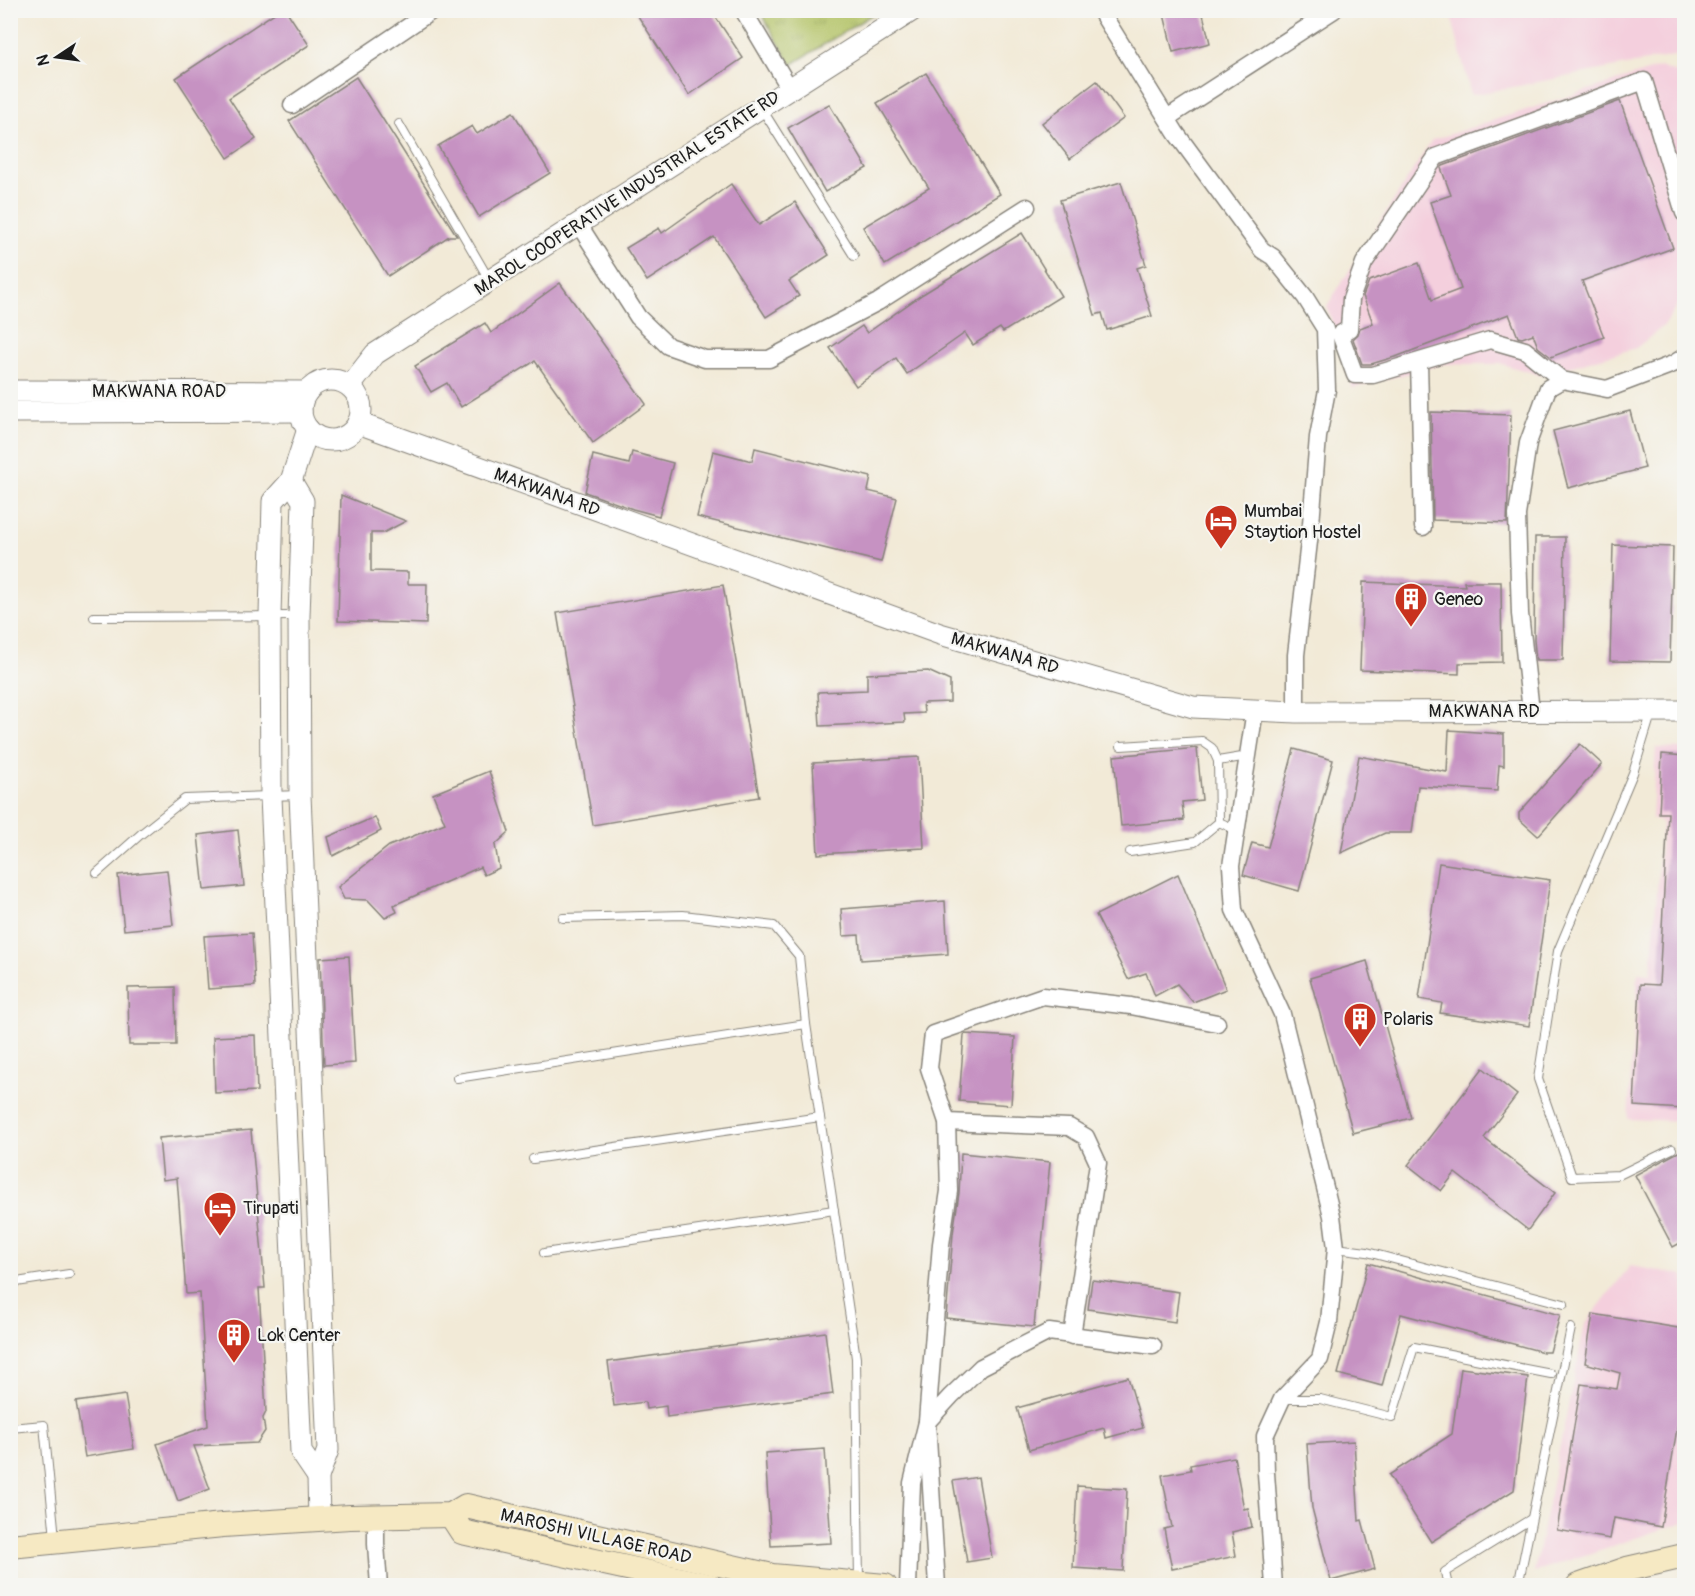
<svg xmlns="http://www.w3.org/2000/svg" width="1695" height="1596" viewBox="0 0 1695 1596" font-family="Pangolin,sans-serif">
  <defs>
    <pattern id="park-tufts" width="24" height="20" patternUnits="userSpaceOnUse" patternTransform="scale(1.5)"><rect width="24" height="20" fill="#b2c265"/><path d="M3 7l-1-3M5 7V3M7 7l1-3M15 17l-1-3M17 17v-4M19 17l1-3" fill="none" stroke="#98a657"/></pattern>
  </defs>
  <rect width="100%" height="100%" fill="#f6f6f2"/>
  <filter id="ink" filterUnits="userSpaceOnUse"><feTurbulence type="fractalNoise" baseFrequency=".0167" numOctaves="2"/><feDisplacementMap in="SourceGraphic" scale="12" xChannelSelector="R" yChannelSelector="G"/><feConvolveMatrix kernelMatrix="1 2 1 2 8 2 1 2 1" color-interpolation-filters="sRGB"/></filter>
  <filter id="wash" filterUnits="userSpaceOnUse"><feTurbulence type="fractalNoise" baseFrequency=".008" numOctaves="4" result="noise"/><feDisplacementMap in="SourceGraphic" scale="24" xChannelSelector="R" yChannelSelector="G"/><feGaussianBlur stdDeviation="1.35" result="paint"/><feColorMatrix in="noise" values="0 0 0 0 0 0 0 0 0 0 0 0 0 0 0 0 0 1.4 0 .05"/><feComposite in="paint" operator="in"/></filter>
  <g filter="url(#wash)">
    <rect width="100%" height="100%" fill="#f2ead7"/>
    <g fill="#f4cfdd">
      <path d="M1450,11H1684V54L1471,95Z"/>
      <path d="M1660,67L1684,76V294L1665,325L1636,348L1540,375L1502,364H1444L1352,388L1327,306L1432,140Z"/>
      <path d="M1656,748L1684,749V1121L1628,1119L1638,973L1651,974L1662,822L1652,819Z"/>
      <path d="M1630,1266L1684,1275V1522L1534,1572L1585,1324Z"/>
    </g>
    <path fill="url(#park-tufts)" stroke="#676f40" stroke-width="1.5" d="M760,11H878L791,65Z"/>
    <g id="blocks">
      <g fill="#c692c2">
        <path d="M279,10H286L309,45L229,98L256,139L228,158L176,78Z"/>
        <path d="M634,10H711L743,58L689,95Z"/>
        <path d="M1163,10H1202L1210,43L1173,52Z"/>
        <path d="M926,73L1000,194L885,265L863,227L929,188L877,103Z"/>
        <path d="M356,77L457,236H449L388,276L289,121Z"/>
        <path d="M1097,81L1124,118L1070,159L1042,123Z"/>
        <path d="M1620,101L1673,248L1582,281L1604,337L1551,357L1538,347L1533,334L1522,338L1518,337L1509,314L1398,356L1371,364H1362L1353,339L1358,334L1360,328L1373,323L1363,296L1369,281L1419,263L1432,300L1461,289L1430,202L1451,195L1441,168L1443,166Z"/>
        <path d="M829,104L867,168L825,192L788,128Z"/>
        <path d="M513,112L550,173L479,217L438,146L472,126L477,134Z"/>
        <path d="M1121,182L1146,265L1137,268L1152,316L1107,330L1102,313L1095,315L1060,200Z"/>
        <path d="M731,184L759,225L795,202L829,255L789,281L799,296L766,317L714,237L647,281L626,248L659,228L662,233Z"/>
        <path d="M1022,233L1061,296L1003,332L1000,328L973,345L965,333L907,374L896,358L856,386L830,348L862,326L867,333L923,294Z"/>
        <path d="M560,283L646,404L593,443L535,361L461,407L447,383L431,392L415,366L485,323L491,333Z"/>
        <path d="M1630,411L1645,468L1568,488L1553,431Z"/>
        <path d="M1431,412L1511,415L1507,523L1433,520Z"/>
        <path d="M755,448L871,477L868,491L897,498L881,562L697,517L713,451L752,461Z"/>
        <path d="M632,452L673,463L659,516L633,509L585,492L593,455L629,464Z"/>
        <path d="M341,495L406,521L383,533H371V571L408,572V584H427L426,624L338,621Z"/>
        <path d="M1535,537H1565L1563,660H1536L1534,640Z"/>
        <path d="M1613,545L1673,547L1670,662L1610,661Z"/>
        <path d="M1363,582L1465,586L1464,582H1501L1502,662L1459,663V674L1360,670Z"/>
        <path d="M723,585L759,797L593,825L557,613Z"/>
        <path d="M928,671L950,681V702L923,703L924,713L904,714L905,722L820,726L818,692L867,690V674Z"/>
        <path d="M1449,730L1504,734V766L1499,765L1497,791L1418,786L1412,833H1385L1341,853L1359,756L1447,772Z"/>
        <path d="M1580,744L1602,764L1538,836L1519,819V813Z"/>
        <path d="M1197,748L1202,800L1182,802L1184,820L1121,826L1114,756Z"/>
        <path d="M1294,749L1333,760L1299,891L1243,875L1252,843L1268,847Z"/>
        <path d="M1662,754L1684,756V1109L1634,1106L1640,984L1659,985L1668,813H1659Z"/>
        <path d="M919,757L924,848L818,854L813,763Z"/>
        <path d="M489,771L509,832L495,845L499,868L484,875L480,867L394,905L397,912L385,918L368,900L344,899L338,887L389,846L445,823L433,794Z"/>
        <path d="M375,817L381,831L333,856L328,837Z"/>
        <path d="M238,830L244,886L204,890L198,835Z"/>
        <path d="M1439,863L1550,880L1529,1026L1440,1013L1442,1003L1419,999Z"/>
        <path d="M167,870L173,925L124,930L118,875Z"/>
        <path d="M1178,874L1226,989L1193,1002L1177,984L1155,996L1146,973L1128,979L1096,915Z"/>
        <path d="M945,901L948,954L861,960L859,935L843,936L841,909Z"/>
        <path d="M252,933L255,986L208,989L204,936Z"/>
        <path d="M349,956L355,1063L324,1065L320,958Z"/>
        <path d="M1367,961L1411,1118L1353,1133L1310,978Z"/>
        <path d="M175,987L176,1045H129L128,988Z"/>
        <path d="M965,1034L1015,1037L1011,1105L959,1101L964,1035Z"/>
        <path d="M255,1035L257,1091L215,1093L213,1037Z"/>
        <path d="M1483,1068L1517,1095L1484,1138L1555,1193L1528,1230L1455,1173L1441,1191L1408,1165Z"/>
        <path d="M251,1130L265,1288H259L266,1412L263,1418L265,1431L257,1443L194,1446L210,1489L178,1501L157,1444L208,1426L200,1293L186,1294L177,1178L163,1180L159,1138Z"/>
        <path d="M1684,1149V1241L1673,1247L1635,1175Z"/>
        <path d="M961,1153L1050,1162L1034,1327L946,1318L953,1234L959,1193Z"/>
        <path d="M1368,1263L1560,1315L1550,1352H1543L1401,1314L1382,1386L1338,1374Z"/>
        <path d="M1092,1280L1179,1292L1175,1322L1088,1309Z"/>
        <path d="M1593,1314L1684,1329V1385L1661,1527L1614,1518L1610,1539L1557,1530L1581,1384L1617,1389L1620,1373L1585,1363Z"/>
        <path d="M825,1332L833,1394L667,1417L666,1406L646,1409L645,1402L614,1406L608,1362Z"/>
        <path d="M1461,1368L1528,1377L1514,1490L1431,1542L1389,1475L1452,1434Z"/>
        <path d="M1128,1377L1143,1428L1106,1438L1104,1428L1029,1450L1017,1408Z"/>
        <path d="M125,1395L134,1449L85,1457L76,1402Z"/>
        <path d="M1354,1441L1359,1521L1362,1520L1375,1569L1331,1581L1312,1508L1307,1444Z"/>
        <path d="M825,1449L831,1543L771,1546L765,1453Z"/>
        <path d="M1234,1457L1244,1509L1248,1508L1252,1527L1232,1532L1236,1556L1172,1569L1164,1529L1172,1527L1162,1475L1191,1470L1190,1465Z"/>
        <path d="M978,1477L992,1558L967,1562L953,1481Z"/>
        <path d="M1077,1486L1127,1489L1123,1571L1073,1568Z"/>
      </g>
    </g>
  </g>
  <g filter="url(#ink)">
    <use href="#blocks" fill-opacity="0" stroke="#87837a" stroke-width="1.5"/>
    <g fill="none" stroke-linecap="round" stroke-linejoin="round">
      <g stroke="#87837a" stroke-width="10">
        <g id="service">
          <path d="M1681,10L1684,12"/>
          <path d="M762,109L854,256"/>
          <path d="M399,124L490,281"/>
          <path d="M94,617L298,616"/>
          <path d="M1652,711L1633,773L1558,951L1538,1079L1572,1177L1619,1175L1672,1149"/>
          <path d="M1121,746L1202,741L1212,748L1218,761"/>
          <path d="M1237,830L1219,822L1218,761L1248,756"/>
          <path d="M1130,852L1195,842L1219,822"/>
          <path d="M97,873L141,834L185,799L300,795"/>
          <path d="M563,918L683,915L774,926L799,956L806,1024L856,1358L859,1583"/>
          <path d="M457,1078L806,1024"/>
          <path d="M533,1159L820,1117"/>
          <path d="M1336,1248L1367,1252L1564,1304"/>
          <path d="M544,1253L834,1210"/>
          <path d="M10,1283L69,1274"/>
          <path d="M1282,1399H1320L1392,1417L1414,1347L1551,1374"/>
          <path d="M10,1428L44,1425L55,1538"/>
          <path d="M1448,1586L1445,1572L1531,1519"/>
          <path d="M1518,1586L1571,1328"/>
        </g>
      </g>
      <g stroke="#87837a" stroke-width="19">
        <g id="minor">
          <path d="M743,10L790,89"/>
          <path d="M1100,10L1176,133L1262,250L1273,257L1305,297L1325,329L1327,390L1318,437L1311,524L1296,655V712"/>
          <path d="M292,105L433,10"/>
          <path d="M1167,118L1334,10"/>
          <path d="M1684,213L1644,81L1436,157L1364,263L1351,299L1349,329L1340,334L1355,375H1373L1490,340L1525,350L1562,380L1607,389L1673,364L1684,357"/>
          <path d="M579,225L638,317L668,346L705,359H769L878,302L1027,207"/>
          <path d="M1419,362L1423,527"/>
          <path d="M1255,710L1231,866L1234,910L1282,1014L1332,1216L1336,1248L1329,1322L1320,1359L1282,1399L1265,1436L1266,1473L1274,1586"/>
          <path d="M1531,711L1520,614L1517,515L1528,443L1548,388L1562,380"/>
          <path d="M947,1122L1069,1127L1086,1137L1098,1163L1072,1336"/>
          <path d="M376,1517V1544L379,1586"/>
          <path d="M908,1586L912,1483L927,1422L951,1396L981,1367L1049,1332L1153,1346"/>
          <path d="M937,1586L927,1422L941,1244L949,1191L947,1122L929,1068L933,1034L1043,996L1131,1006L1217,1023"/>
        </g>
      </g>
      <g stroke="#87837a" stroke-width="23">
        <g id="tertiary">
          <circle cx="331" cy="410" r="30"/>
          <path d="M350,386L375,354L913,10"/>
          <path d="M10,391L307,392"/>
          <path d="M10,412L301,411"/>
          <path d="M358,423L940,634L1193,707L1296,712L1684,711"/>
          <path d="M308,429L291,481L273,501L270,616L271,797L301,1452L318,1477"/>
          <path d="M291,481L303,501L299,616L300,795L328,1450L318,1477L319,1519"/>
        </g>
      </g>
      <g stroke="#87837a" stroke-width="26">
        <g id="secondary">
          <path d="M451,1515L462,1532L710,1586"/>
          <path d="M10,1546L223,1525L350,1517L451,1515L466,1506L772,1576L885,1586"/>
          <path d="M1578,1586L1627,1569L1684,1556"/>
        </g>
      </g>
      <use href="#service" stroke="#fff" stroke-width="8"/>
      <use href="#minor" stroke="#fff" stroke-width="16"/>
      <use href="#tertiary" stroke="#fff" stroke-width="21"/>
      <use href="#secondary" stroke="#f6e9c3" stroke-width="24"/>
    </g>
  </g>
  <defs>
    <g id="hotel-pin" transform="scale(1.725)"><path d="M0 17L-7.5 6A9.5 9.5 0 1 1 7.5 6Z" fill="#c8321e" stroke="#f6f6f2"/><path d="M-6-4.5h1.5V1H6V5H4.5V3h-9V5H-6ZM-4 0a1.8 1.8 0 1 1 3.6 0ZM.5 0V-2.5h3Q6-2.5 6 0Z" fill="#fff"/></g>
    <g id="building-pin" transform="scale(1.725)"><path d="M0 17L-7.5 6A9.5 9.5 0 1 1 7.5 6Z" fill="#c8321e" stroke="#f6f6f2"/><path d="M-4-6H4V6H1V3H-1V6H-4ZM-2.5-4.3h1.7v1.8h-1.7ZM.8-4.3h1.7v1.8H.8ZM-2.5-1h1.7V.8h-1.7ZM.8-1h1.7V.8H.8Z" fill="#fff"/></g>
  </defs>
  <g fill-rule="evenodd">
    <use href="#hotel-pin" x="1221" y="521"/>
    <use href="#building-pin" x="1411" y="599"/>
    <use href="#building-pin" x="1360" y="1019"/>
    <use href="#hotel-pin" x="220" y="1208"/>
    <use href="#building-pin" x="234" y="1335"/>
  </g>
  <g text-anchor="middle" stroke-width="4.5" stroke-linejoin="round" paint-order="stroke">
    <g font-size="18" fill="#1c1c1c" stroke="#f6f6f2">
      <text transform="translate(627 193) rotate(-33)" y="6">MAROL COOPERATIVE INDUSTRIAL ESTATE RD</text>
      <text x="159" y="397">MAKWANA ROAD</text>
      <text transform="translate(547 492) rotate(20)" y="6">MAKWANA RD</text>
      <text transform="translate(1005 653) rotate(16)" y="6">MAKWANA RD</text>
      <text x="1484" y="717">MAKWANA RD</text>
      <text transform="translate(596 1536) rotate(13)" y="6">MAROSHI VILLAGE ROAD</text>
    </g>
    <g font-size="18" fill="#1c1c1c" stroke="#f6f6f2" text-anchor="start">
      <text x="1244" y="517">Mumbai<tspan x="1244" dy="21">Staytion Hostel</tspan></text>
      <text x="1434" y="605">Geneo</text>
      <text x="1383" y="1025">Polaris</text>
      <text x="243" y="1214">Tirupati</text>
      <text x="257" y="1341">Lok Center</text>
    </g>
  </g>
  <rect width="1695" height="1596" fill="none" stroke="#f6f6f2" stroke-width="36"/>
  <g transform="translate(57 57) rotate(257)" stroke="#f6f6f2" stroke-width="4.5" paint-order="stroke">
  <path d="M0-4.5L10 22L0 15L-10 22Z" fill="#1c1c1c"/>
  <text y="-9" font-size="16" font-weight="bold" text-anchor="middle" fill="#1c1c1c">N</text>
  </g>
</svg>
